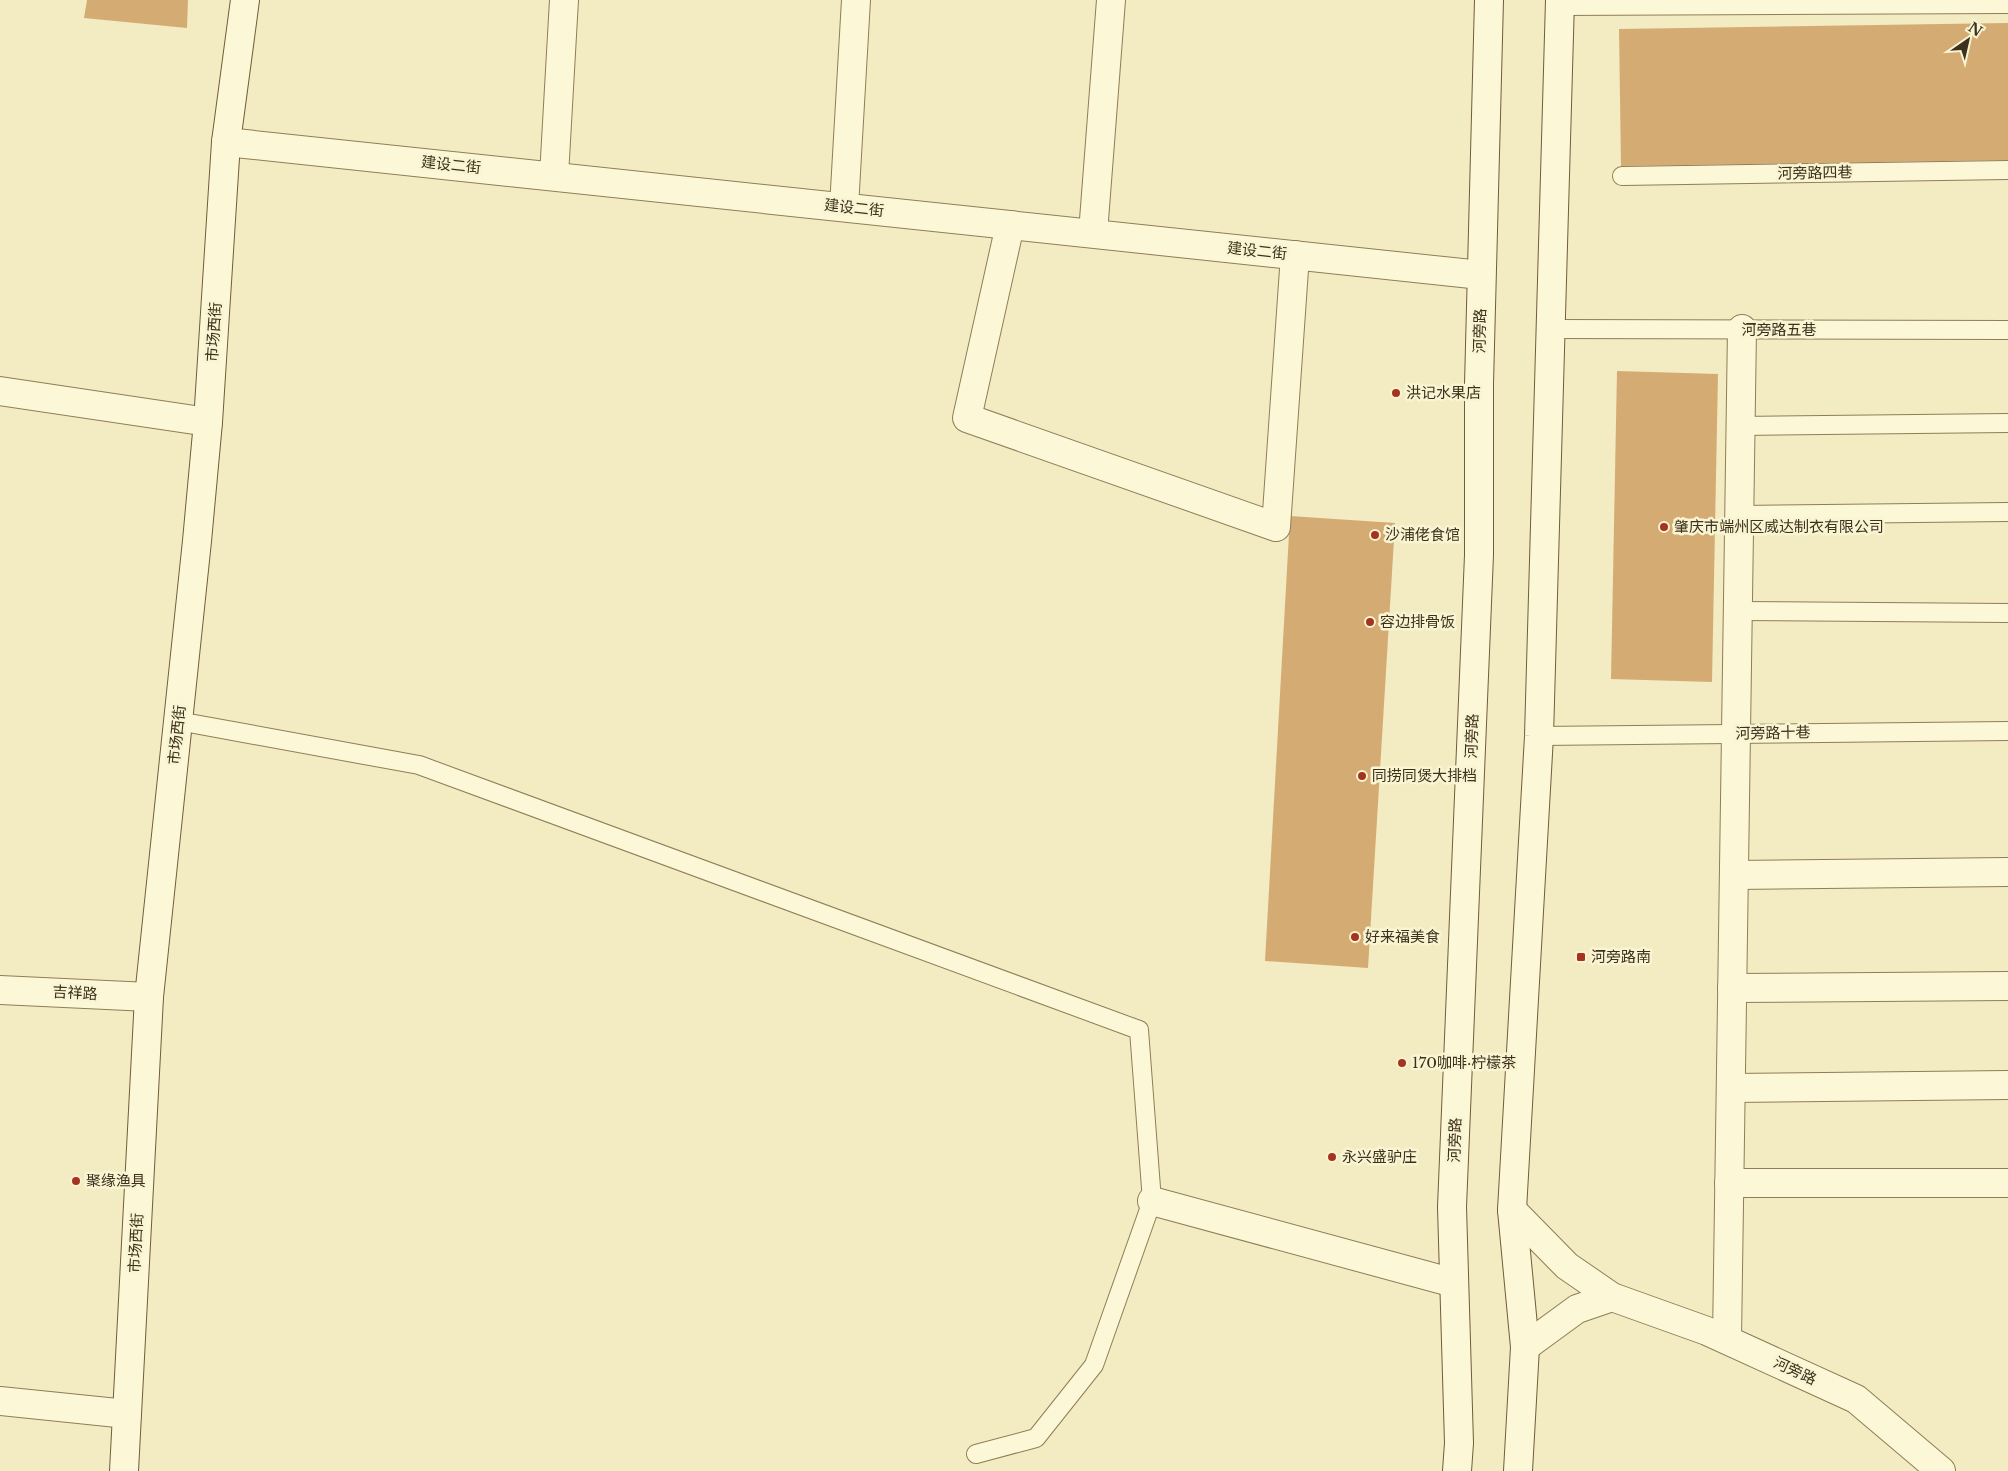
<svg xmlns="http://www.w3.org/2000/svg" width="2008" height="1471" viewBox="0 0 2008 1471" font-family="'Libre Baskerville','Noto Sans SC',serif">
  <rect width="100%" height="100%" fill="#f3ebc2"/>
  <g fill="#d5ab74">
    <path d="M87,0H188L187,28L84,18Z"/>
    <path d="M2008,23V160L1621,166L1619,29Z"/>
    <path d="M1617,371L1718,374L1712,682L1611,679Z"/>
    <path d="M1290,516L1395,523L1368,968L1265,961Z"/>
  </g>
  <g fill="none" stroke-linecap="round" stroke-linejoin="round">
    <g stroke="#8f7d57" stroke-width="20">
      <g id="lane">
        <path d="M1560,6L2008,4"/>
        <path d="M1622,176L2008,170"/>
        <path d="M1550,329L2008,330"/>
        <path d="M1740,426L2008,423"/>
        <path d="M1739,515L2008,512"/>
        <path d="M1737,611L2008,613"/>
        <path d="M178,721L419,765L1139,1030L1152,1201L1094,1365L1036,1438L976,1454"/>
        <path d="M1539,736L2008,731"/>
      </g>
    </g>
    <g stroke="#8f7d57" stroke-width="30">
      <g id="street">
        <path d="M226,142L1481,275"/>
        <path d="M554,176L564,0"/>
        <path d="M844,207L856,0"/>
        <path d="M1010,225L967,418L1276,527L1295,255"/>
        <path d="M1093,233L1111,0"/>
        <path d="M0,391L208,422"/>
        <path d="M1734,875L2008,872"/>
        <path d="M1732,988L2008,986"/>
        <path d="M0,990L149,997"/>
        <path d="M1731,1088L2008,1085"/>
        <path d="M1729,1183H2008"/>
        <path d="M1152,1201L1454,1283"/>
        <path d="M1512,1210L1567,1266L1612,1297L1707,1331L1856,1399L1941,1471"/>
        <path d="M1727,1339L1742,329"/>
        <path d="M1525,1347L1577,1309L1612,1297"/>
        <path d="M0,1401L127,1414"/>
      </g>
    </g>
    <g stroke="#705d3a" stroke-width="30">
      <g id="secondary">
        <path d="M124,1471L149,997L197,541L208,422L226,142L245,0"/>
        <path d="M1457,1471L1459,1443L1452,1207L1479,555V384L1489,0"/>
        <path d="M1518,1471L1525,1347L1512,1210L1539,736L1560,0"/>
      </g>
    </g>
    <use href="#lane" stroke="#fcf7d6" stroke-width="18"/>
    <use href="#street" stroke="#fcf7d6" stroke-width="28"/>
    <use href="#secondary" stroke="#fcf7d6" stroke-width="28"/>
  </g>
  <g fill="#a43320" stroke="#f9f4d2" stroke-width="2">
    <circle cx="1396" cy="393" r="5"/>
    <circle cx="1664" cy="527" r="5"/>
    <circle cx="1375" cy="535" r="5"/>
    <circle cx="1370" cy="622" r="5"/>
    <circle cx="1362" cy="776" r="5"/>
    <circle cx="1355" cy="937" r="5"/>
    <rect x="1576" y="952" width="10" height="10" rx="2.5"/>
    <circle cx="1402" cy="1063" r="5"/>
    <circle cx="1332" cy="1157" r="5"/>
    <circle cx="76" cy="1181" r="5"/>
  </g>
  <g text-anchor="middle" stroke-width="5" stroke-linejoin="round" paint-order="stroke">
    <g font-size="15" fill="#3d311d" stroke="#f9f4d2">
      <text transform="translate(451 165) rotate(6)" y="5">建设二街</text>
      <text transform="translate(1815 173) rotate(-1)" y="5">河旁路四巷</text>
      <text transform="translate(854 208) rotate(6)" y="5">建设二街</text>
      <text transform="translate(1257 251) rotate(6)" y="5">建设二街</text>
      <text x="1779" y="335">河旁路五巷</text>
      <text transform="translate(1480 331) rotate(-89)" y="5">河旁路</text>
      <text transform="translate(214 332) rotate(-86)" y="5">市场西街</text>
      <text transform="translate(1773 733) rotate(-1)" y="5">河旁路十巷</text>
      <text transform="translate(177 735) rotate(-84)" y="5">市场西街</text>
      <text transform="translate(1472 736) rotate(-88)" y="5">河旁路</text>
      <text transform="translate(75 993) rotate(3)" y="5">吉祥路</text>
      <text transform="translate(1455 1140) rotate(-88)" y="5">河旁路</text>
      <text transform="translate(136 1243) rotate(-87)" y="5">市场西街</text>
      <text transform="translate(1795 1371) rotate(25)" y="5">河旁路</text>
    </g>
    <g font-size="15" fill="#3d311d" stroke="#f9f4d2" text-anchor="start">
      <text x="1406" y="398">洪记水果店</text>
      <text x="1674" y="532">肇庆市端州区威达制衣有限公司</text>
      <text x="1385" y="540">沙浦佬食馆</text>
      <text x="1380" y="627">容边排骨饭</text>
      <text x="1372" y="781">同捞同煲大排档</text>
      <text x="1365" y="942">好来福美食</text>
      <text x="1591" y="962">河旁路南</text>
      <text x="1412" y="1068">170咖啡·柠檬茶</text>
      <text x="1342" y="1162">永兴盛驴庄</text>
      <text x="86" y="1186">聚缘渔具</text>
    </g>
  </g>
  <g transform="translate(1968 40) rotate(34)" stroke="#f9f4d2" stroke-width="4" paint-order="stroke">
  <path d="M0-4L9 19L0 12L-9 19Z" fill="#3d311d"/>
  <text y="-8" font-size="14" font-weight="bold" text-anchor="middle" fill="#3d311d">N</text>
  </g>
</svg>
